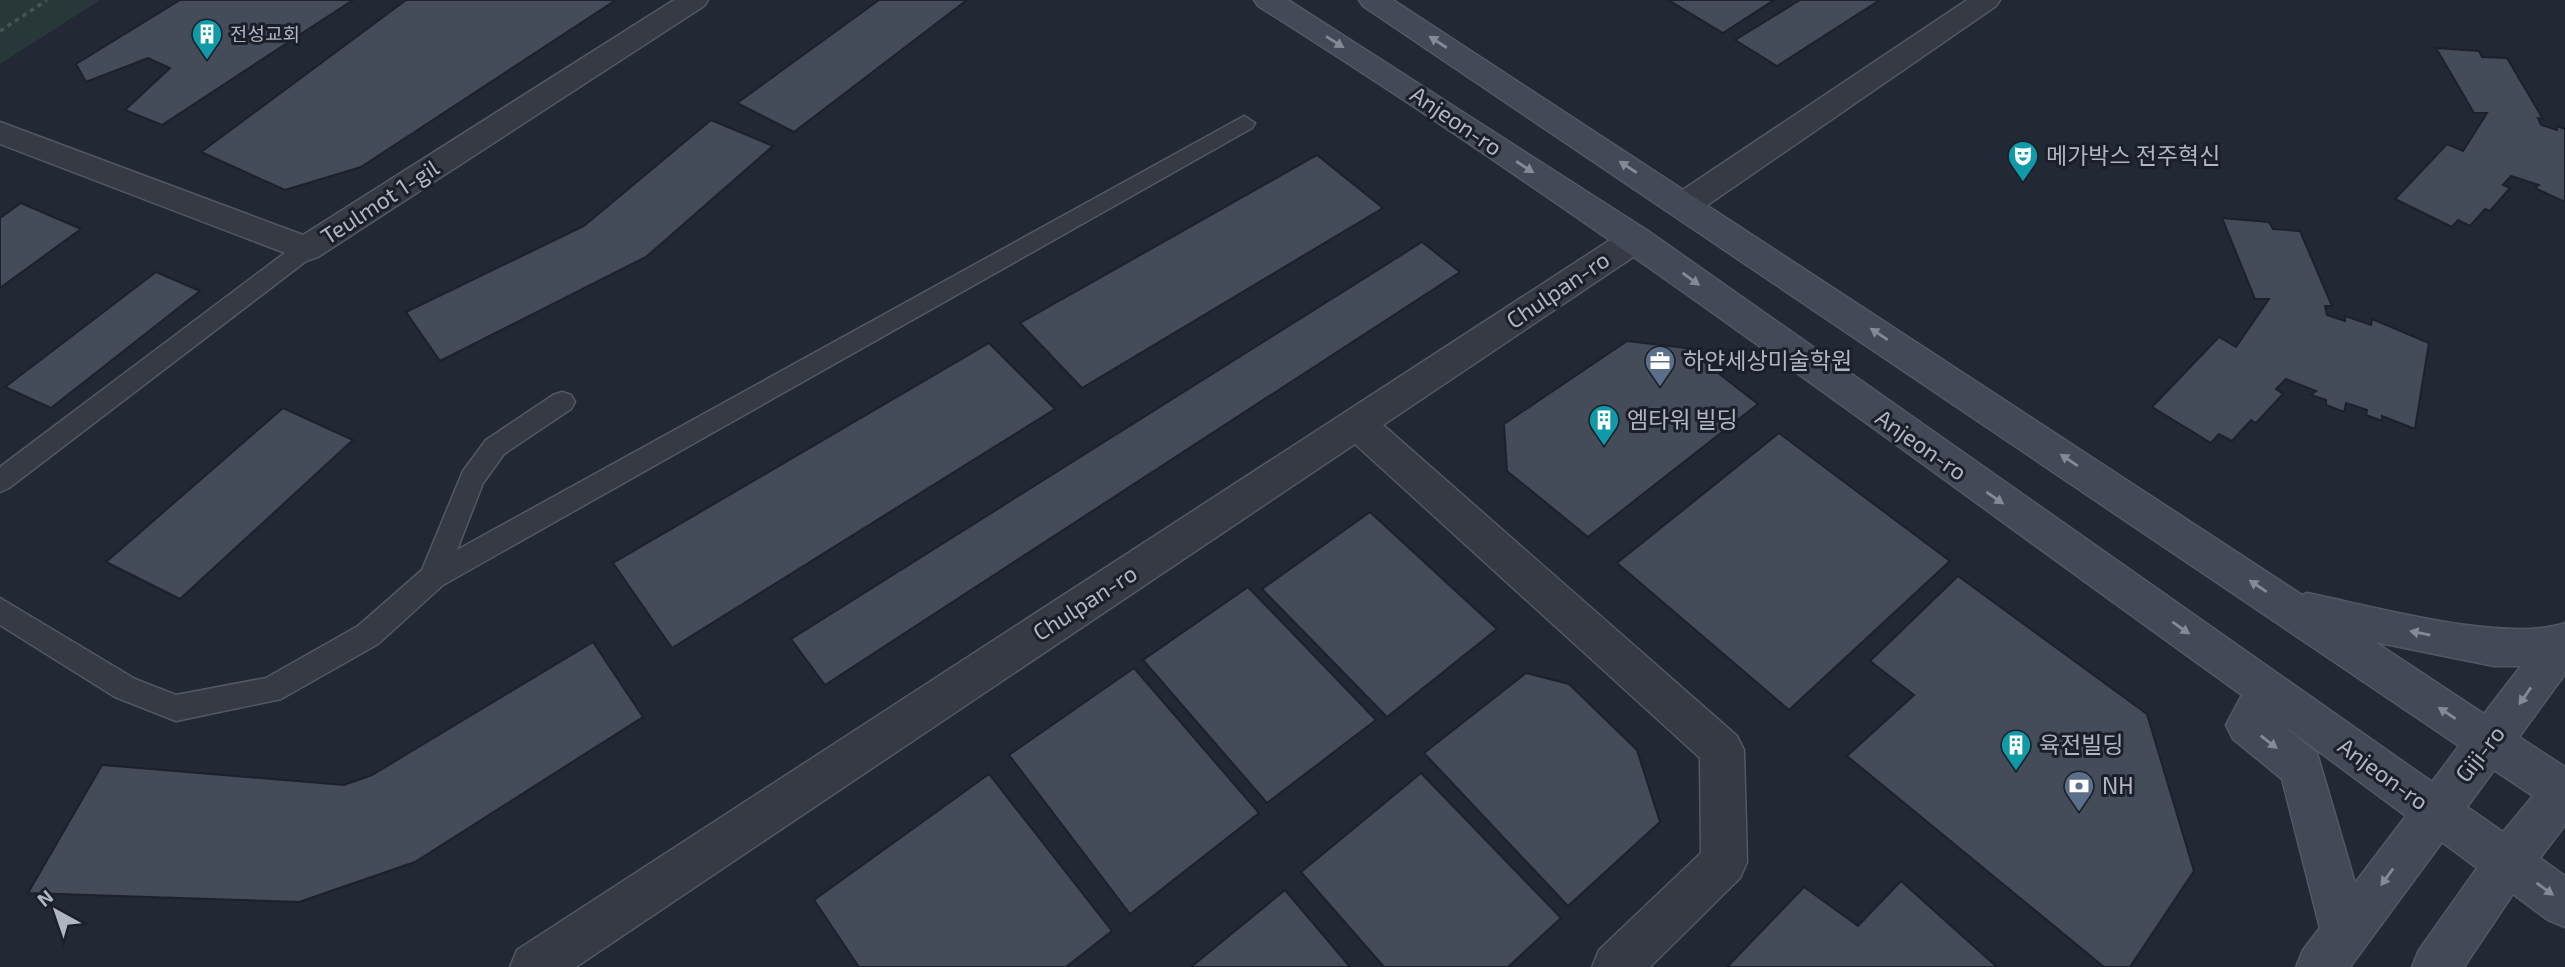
<svg xmlns="http://www.w3.org/2000/svg" width="2565" height="967" viewBox="0 0 2565 967" font-family="'Exo 2','Noto Sans KR',sans-serif">
  <rect width="100%" height="100%" fill="#222834"/>
  <path fill="#283839" d="M0,0H100L0,64Z"/>
  <g fill="#444b59" stroke="#1d212c" stroke-width="2">
    <path d="M180,0H353L162,125L125,110L170,68L148,58L86,82L76,64Z"/>
    <path d="M406,0H616L361,167L285,190L201,152Z"/>
    <path d="M879,0H967L794,132L737,103Z"/>
    <path d="M1668,0H1774L1723,33Z"/>
    <path d="M1800,0H1880L1777,66L1735,40Z"/>
    <path d="M2436,48L2479,51L2482,57L2507,58L2543,119L2538,118L2541,125L2557,130V126L2565,129V202L2535,188L2539,185L2511,176L2503,185L2510,188L2490,211L2485,209L2470,226L2458,220L2452,227L2395,199L2447,144L2463,151L2487,113H2474Z"/>
    <path d="M711,120L773,146L646,257L440,361L406,312L584,226Z"/>
    <path d="M1317,155L1383,208L1082,388L1020,323Z"/>
    <path d="M21,203L81,229L0,288V218Z"/>
    <path d="M2222,218L2269,222L2273,229L2300,231L2332,306H2325L2327,315L2345,321V316L2371,325L2372,319L2429,343L2415,429L2382,416V421L2366,415L2367,410L2346,403L2344,412L2326,405V400L2311,395L2316,391L2286,379L2276,389L2283,394L2256,423L2251,420L2232,441L2219,434L2211,443L2152,407L2219,337L2236,347L2269,299H2255Z"/>
    <path d="M1422,242L1460,272L825,685L791,639Z"/>
    <path d="M156,272L200,291L51,408L5,387Z"/>
    <path d="M1627,341L1686,348L1758,404L1588,537L1507,471L1504,424Z"/>
    <path d="M989,343L1055,409L672,648L613,563Z"/>
    <path d="M283,408L353,440L180,599L106,562Z"/>
    <path d="M1779,433L1950,561L1789,710L1617,563Z"/>
    <path d="M1370,512L1497,629L1387,717L1262,589Z"/>
    <path d="M1958,576L2147,714L2194,871L2130,967H2104L1847,756L1914,695L1870,661Z"/>
    <path d="M1248,587L1376,720L1267,803L1143,660Z"/>
    <path d="M593,642L643,717L415,862L299,902L28,893L102,765L344,785L372,775Z"/>
    <path d="M1134,668L1259,813L1130,914L1009,755Z"/>
    <path d="M1526,673L1569,684L1637,750L1660,822L1568,906L1424,753Z"/>
    <path d="M1421,773L1561,918L1508,967H1384L1301,872Z"/>
    <path d="M989,774L1112,931L1066,967H859L814,900Z"/>
    <path d="M1901,881L1997,967H1727L1804,887L1858,926Z"/>
    <path d="M1285,890L1350,967H1191Z"/>
  </g>
  <g fill="none" stroke-linecap="round" stroke-linejoin="round">
    <g stroke="#535863" stroke-width="3">
      <g id="lane">
        <path d="M1244,116L1255,123L1252,128L443,585L378,644L281,699L176,721L115,697L0,625V598L135,679L176,695L266,678L358,626L422,570L463,471L486,440L553,395L562,392L571,395L575,402L571,409L504,454L483,483L457,550Z"/>
        <path d="M306,241L314,243L318,249L314,255L9,488L0,492V467L298,243Z"/>
      </g>
    </g>
    <g stroke="#535863" stroke-width="3">
      <g id="street">
        <path d="M674,0H708L704,6L318,257L306,261L0,144V122L303,235Z"/>
        <path d="M1967,0H2000L1996,6L1696,213L1684,216L1672,213L1668,205L1672,197Z"/>
        <path d="M1636,227L1648,231L1653,239L1648,247L1383,425L1737,736L1744,750L1747,862L1740,878L1650,967H1592L1599,950L1701,853L1700,758L1355,444L576,967H510L517,950L1624,231Z"/>
      </g>
    </g>
    <g stroke="#535863" stroke-width="3">
      <path id="secondary" d="M1254,0H1288L1648,231L2432,782L2459,746L1363,6L1359,0H1393L2302,595L2307,593C2373,606 2505,644 2565,623V674L2519,737L2565,767V825L2540,858L2565,876V927L2548,920L2513,894L2464,967H2412L2419,950L2477,868L2442,842L2350,967H2296L2303,950L2320,928L2282,779L2233,739L2226,725L2242,695C1917,462 1597,219 1258,6ZM2375,642L2494,666H2521L2484,714ZM2275,719L2406,816L2355,883L2317,753ZM2494,770L2533,796L2503,832L2467,807Z"/>
    </g>
    <path stroke="#465357" stroke-width="3.5" stroke-dasharray="4.5 4.5" stroke-linecap="butt" d="M0,31L47,0"/>
    <use href="#lane" fill="#353a45" fill-rule="evenodd"/>
    <use href="#street" fill="#353a45" fill-rule="evenodd"/>
    <use href="#secondary" fill="#444957" fill-rule="evenodd"/>
  </g>
  <defs><path id="oneway-solid" d="M-6-.8H1V-3.2L6.5 0L1 3.2V.8H-6Z" transform="scale(1.75)"/></defs>
  <g fill="#858a97">
    <use href="#oneway-solid" transform="translate(1335 42) rotate(32)"/>
    <use href="#oneway-solid" transform="translate(1438 42) rotate(-147)"/>
    <use href="#oneway-solid" transform="translate(1525 167) rotate(33)"/>
    <use href="#oneway-solid" transform="translate(1628 167) rotate(-147)"/>
    <use href="#oneway-solid" transform="translate(1691 279) rotate(36)"/>
    <use href="#oneway-solid" transform="translate(1879 334) rotate(-146)"/>
    <use href="#oneway-solid" transform="translate(2069 460) rotate(-146)"/>
    <use href="#oneway-solid" transform="translate(1995 498) rotate(35)"/>
    <use href="#oneway-solid" transform="translate(2258 586) rotate(-146)"/>
    <use href="#oneway-solid" transform="translate(2181 628) rotate(35)"/>
    <use href="#oneway-solid" transform="translate(2420 633) rotate(-169)"/>
    <use href="#oneway-solid" transform="translate(2525 696) rotate(125)"/>
    <use href="#oneway-solid" transform="translate(2447 713) rotate(-146)"/>
    <use href="#oneway-solid" transform="translate(2269 742) rotate(38)"/>
    <use href="#oneway-solid" transform="translate(2387 877) rotate(126)"/>
    <use href="#oneway-solid" transform="translate(2545 889) rotate(36)"/>
  </g>
  <defs>
    <g id="building-pin" transform="scale(1.575)"><path d="M0 17L-7.5 6A9.5 9.5 0 1 1 7.5 6Z" fill="#0f9aa8" stroke="#1b1f29"/><path d="M-4-6H4V6H1V3H-1V6H-4ZM-2.5-4.3h1.7v1.8h-1.7ZM.8-4.3h1.7v1.8H.8ZM-2.5-1h1.7V.8h-1.7ZM.8-1h1.7V.8H.8Z" fill="#fff"/></g>
    <g id="theatre-pin" transform="scale(1.575)"><path d="M0 17L-7.5 6A9.5 9.5 0 1 1 7.5 6Z" fill="#0f9aa8" stroke="#1b1f29"/><path d="M-5-5.5Q0-4 5-5.5V0Q5 5 0 6Q-5 5-5 0ZM-3.3-2.5H-1v1.5H-3.3ZM1-2.5H3.3v1.5H1ZM-2.8 1Q0 5.5 2.8 1Z" fill="#fff"/></g>
    <g id="office-pin" transform="scale(1.575)"><path d="M0 17L-7.5 6A9.5 9.5 0 1 1 7.5 6Z" fill="#5c6f8a" stroke="#1b1f29"/><path d="M-6-3h4V-5.5h4V-3h4V5H-6ZM-1-4.5V-3h2v-1.5ZM-6 0V1H6V0Z" fill="#fff"/></g>
    <g id="bank-pin" transform="scale(1.575)"><path d="M0 17L-7.5 6A9.5 9.5 0 1 1 7.5 6Z" fill="#5c6f8a" stroke="#1b1f29"/><path d="M-6-4H6V4H-6ZM0-2.3a2.3 2.3 0 1 0 0 4.6a2.3 2.3 0 1 0 0-4.6Z" fill="#fff"/></g>
  </defs>
  <g fill-rule="evenodd">
    <use href="#building-pin" x="207" y="34"/>
    <use href="#theatre-pin" x="2023" y="156"/>
    <use href="#office-pin" x="1660" y="361"/>
    <use href="#building-pin" x="1604" y="420"/>
    <use href="#building-pin" x="2016" y="745"/>
    <use href="#bank-pin" x="2079" y="786"/>
  </g>
  <g text-anchor="middle" stroke-width="6" stroke-linejoin="round" paint-order="stroke">
    <g font-size="19" fill="#b0b5c2" stroke="#1b1f29" text-anchor="start">
      <text x="230" y="41">전성교회</text>
    </g>
    <g font-size="23" fill="#b0b5c2" stroke="#1b1f29">
      <text transform="translate(1456 121) rotate(34)" y="8">Anjeon-ro</text>
      <text transform="translate(380 202) rotate(-33)" y="8">Teulmot 1-gil</text>
      <text transform="translate(1558 290) rotate(-34)" y="8">Chulpan-ro</text>
      <text transform="translate(1921 445) rotate(35)" y="8">Anjeon-ro</text>
      <text transform="translate(1085 603) rotate(-33)" y="8">Chulpan-ro</text>
      <text transform="translate(2480 754) rotate(-52)" y="8">Giji-ro</text>
      <text transform="translate(2383 774) rotate(36)" y="8">Anjeon-ro</text>
    </g>
    <g font-size="23" fill="#b0b5c2" stroke="#1b1f29" text-anchor="start">
      <text x="2046" y="164">메가박스 전주혁신</text>
      <text x="1683" y="369">하얀세상미술학원</text>
      <text x="1627" y="428">엠타워 빌딩</text>
      <text x="2039" y="753">육전빌딩</text>
      <text x="2102" y="794">NH</text>
    </g>
  </g>
  <g transform="translate(56 911) rotate(320)" stroke="#1b1f29" stroke-width="5" paint-order="stroke">
  <path d="M0-5L12 26L0 18L-12 26Z" fill="#b0b5c2"/>
  <text y="-10" font-size="19" font-weight="bold" text-anchor="middle" fill="#b0b5c2">N</text>
  </g>
</svg>
